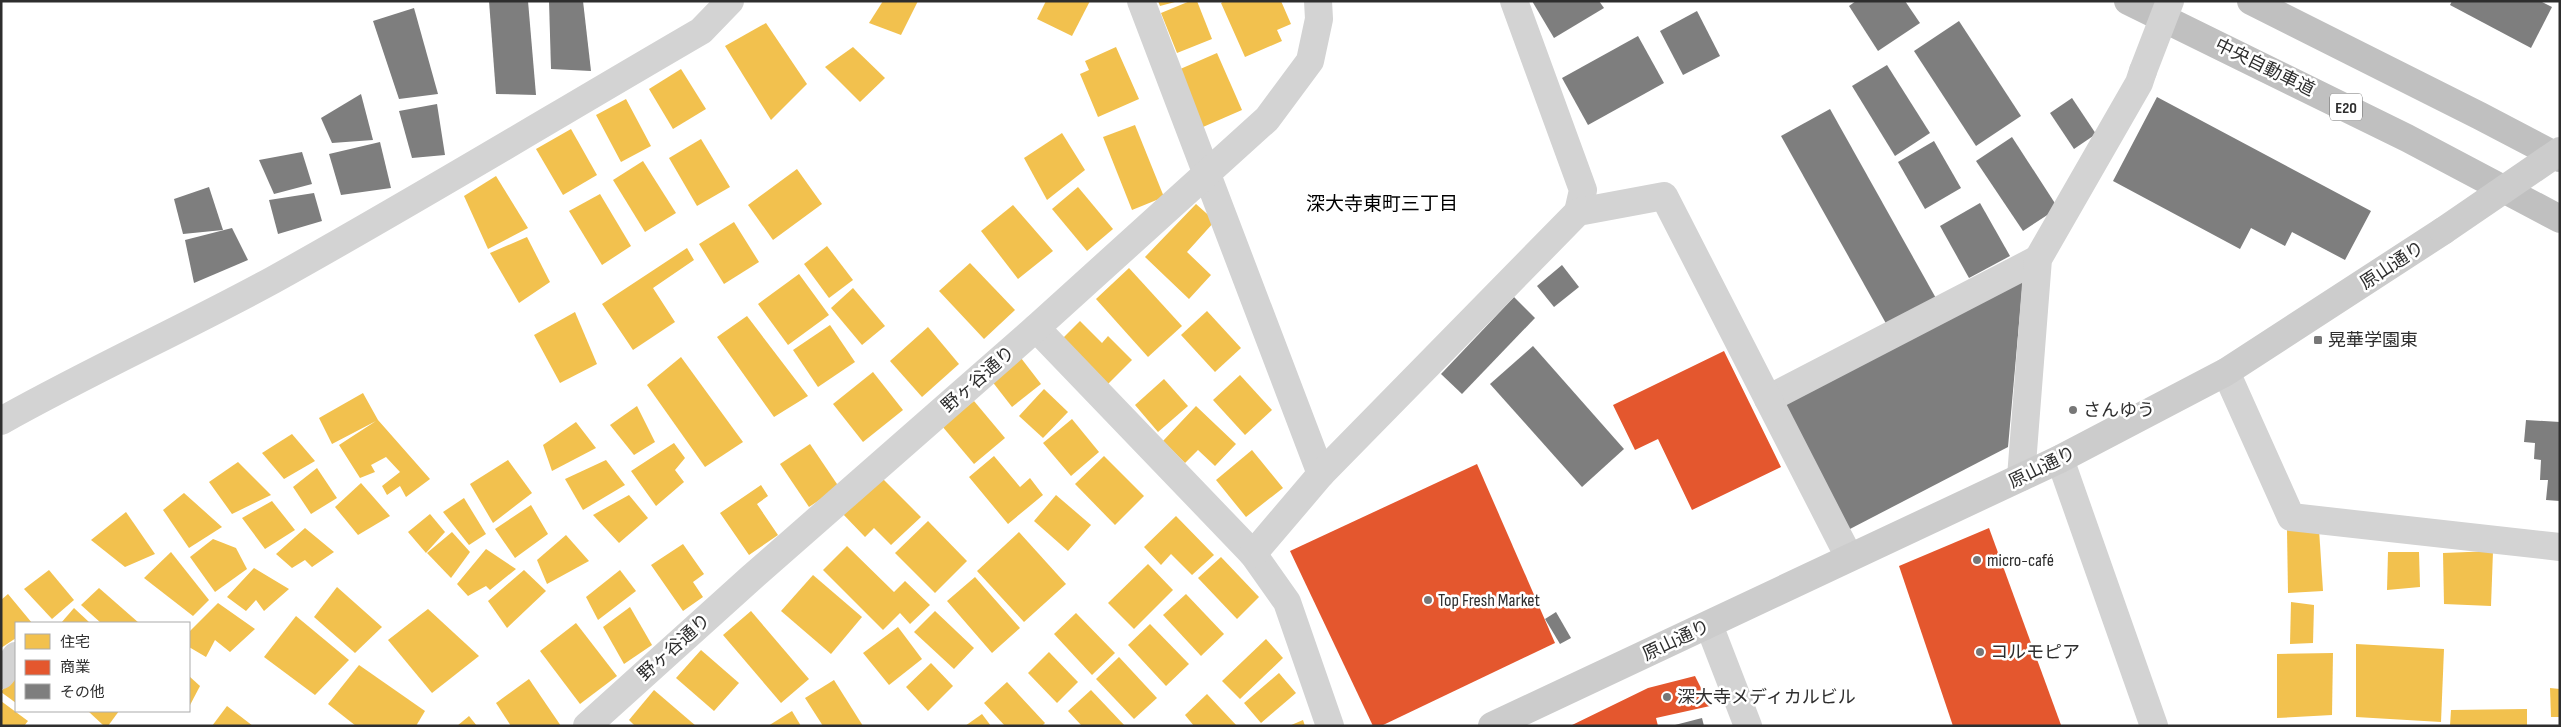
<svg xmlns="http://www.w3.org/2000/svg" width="2561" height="727" viewBox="0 0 2561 727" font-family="'Sofia Sans Condensed','Noto Sans JP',sans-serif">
  <rect width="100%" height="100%" fill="#fff"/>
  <g fill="#f2c14e">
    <path d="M883,1H918L901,35L869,23Z"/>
    <path d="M1046,1H1090L1072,36L1037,19Z"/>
    <path d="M1158,1H1175V2L1160,6Z"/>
    <path d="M1190,1H1197L1212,39L1177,53L1161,13Z"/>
    <path d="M1224,1H1281L1291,24L1277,30L1282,41L1245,57L1221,3Z"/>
    <path d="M766,23L807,84L771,120L725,46Z"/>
    <path d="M853,47L885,78L860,102L825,67Z"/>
    <path d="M1116,47L1139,99L1098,117L1080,74L1089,70L1085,61Z"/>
    <path d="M1217,53L1242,110L1203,127L1178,70Z"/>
    <path d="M681,69L706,109L673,129L649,89Z"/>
    <path d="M626,99L651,146L621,162L596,115Z"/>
    <path d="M1135,125L1164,197L1132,210L1103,137Z"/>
    <path d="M571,129L597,175L563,195L536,149Z"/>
    <path d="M1062,133L1085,170L1047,200L1024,158Z"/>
    <path d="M701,139L730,187L697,206L669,158Z"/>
    <path d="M643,161L676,213L645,232L613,180Z"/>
    <path d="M797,169L822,204L773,240L748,205Z"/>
    <path d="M496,176L528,228L488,249L464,196Z"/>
    <path d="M1078,187L1113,229L1087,251L1052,209Z"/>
    <path d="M600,194L631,246L602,265L569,211Z"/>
    <path d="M1196,204L1215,221L1187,252L1211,275L1189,299L1145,257Z"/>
    <path d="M1013,205L1053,251L1018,279L981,231Z"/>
    <path d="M734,222L759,262L724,284L699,244Z"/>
    <path d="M527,237L550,282L519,303L490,253Z"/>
    <path d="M827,246L853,280L829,298L804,264Z"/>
    <path d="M687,248L694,260L653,288L675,322L633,350L602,304Z"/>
    <path d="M970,263L1015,310L984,339L939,291Z"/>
    <path d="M1129,268L1182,326L1148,357L1096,299Z"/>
    <path d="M799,274L829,315L788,345L758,304Z"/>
    <path d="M853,288L885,326L862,345L831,308Z"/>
    <path d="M1207,311L1241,348L1215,372L1181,335Z"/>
    <path d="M575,312L597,364L560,383L534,335Z"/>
    <path d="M747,316L808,396L774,417L717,337Z"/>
    <path d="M1080,321L1102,343L1108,336L1132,360L1106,386L1061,340Z"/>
    <path d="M830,325L855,362L818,387L793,350Z"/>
    <path d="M928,327L959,364L922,397L890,361Z"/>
    <path d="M681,357L743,442L705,467L647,385Z"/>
    <path d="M1021,358L1041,384L1012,407L991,380Z"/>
    <path d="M873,372L903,410L863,442L833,404Z"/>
    <path d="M1240,375L1272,410L1245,435L1213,400Z"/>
    <path d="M1164,379L1188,406L1158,432L1135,405Z"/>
    <path d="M1044,389L1068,412L1043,438L1019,416Z"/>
    <path d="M363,393L378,420L430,479L406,497L400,486L387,495L382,486L400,472L386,457L371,465L375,472L360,478L339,445L376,421L332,444L319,418Z"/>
    <path d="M974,401L1005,438L974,464L942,426Z"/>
    <path d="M637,406L655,442L634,455L610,425Z"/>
    <path d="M1196,406L1236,444L1215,466L1198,450L1185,463L1163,441Z"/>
    <path d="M1072,419L1099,452L1071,476L1043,443Z"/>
    <path d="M576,422L596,448L552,471L543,445Z"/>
    <path d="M292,434L315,461L284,479L262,453Z"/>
    <path d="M674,443L685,458L675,470L684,482L656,506L631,471Z"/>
    <path d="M810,444L839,487L809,507L780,464Z"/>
    <path d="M1252,450L1283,488L1246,517L1216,480Z"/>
    <path d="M994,456L1020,487L1030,478L1043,495L1008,524L969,477Z"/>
    <path d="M1104,456L1144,496L1115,525L1075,484Z"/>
    <path d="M508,460L532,493L493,523L470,484Z"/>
    <path d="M606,460L625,485L583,510L565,479Z"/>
    <path d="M238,462L271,495L232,514L209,482Z"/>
    <path d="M317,468L337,498L311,514L293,487Z"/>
    <path d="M879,475L921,517L891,545L874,528L865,537L841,512Z"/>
    <path d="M361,483L390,516L358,535L335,507Z"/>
    <path d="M761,485L768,496L757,504L778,535L749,555L720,513Z"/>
    <path d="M184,493L222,527L189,548L163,510Z"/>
    <path d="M629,495L648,518L619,543L593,515Z"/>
    <path d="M1056,495L1091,525L1068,551L1034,521Z"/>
    <path d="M464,498L486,534L469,545L443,512Z"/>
    <path d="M272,501L295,530L265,549L242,518Z"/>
    <path d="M531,505L548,534L515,558L495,529Z"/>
    <path d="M126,512L155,554L125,567L91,540Z"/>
    <path d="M430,514L445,532L426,553L408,532Z"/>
    <path d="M1176,516L1214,555L1192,575L1171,554L1161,565L1144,547Z"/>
    <path d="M928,521L967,561L935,593L895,553Z"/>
    <path d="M305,528L334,552L312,567L305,560L292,568L276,554Z"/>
    <path d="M2319,529L2323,591L2288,593L2287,530Z"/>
    <path d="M452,532L470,552L451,578L427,553Z"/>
    <path d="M1019,532L1066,584L1024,622L977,571Z"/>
    <path d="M566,535L589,561L547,584L537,560Z"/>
    <path d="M213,539L236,548L247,569L215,592L190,557Z"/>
    <path d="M683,544L704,574L693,582L703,597L683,611L651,565Z"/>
    <path d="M847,546L894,592L905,581L930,605L910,624L900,613L883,630L823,570Z"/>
    <path d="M486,549L516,569L490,590L486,586L468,596L457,584Z"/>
    <path d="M2493,551L2491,606L2444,604L2443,553Z"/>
    <path d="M171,552L209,600L193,616L144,578Z"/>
    <path d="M2388,552H2419L2420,587L2387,590Z"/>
    <path d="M1221,557L1259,597L1237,619L1198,578Z"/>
    <path d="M1148,564L1173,590L1134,629L1108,603Z"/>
    <path d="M254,568L289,589L264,611L256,600L246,611L227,597Z"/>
    <path d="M49,570L74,600L52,619L24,589Z"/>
    <path d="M524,570L546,591L507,628L488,601Z"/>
    <path d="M620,570L636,591L598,620L586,597Z"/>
    <path d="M813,575L862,617L831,654L781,611Z"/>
    <path d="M975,577L1020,628L992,653L947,601Z"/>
    <path d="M337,587L382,627L355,653L314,617Z"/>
    <path d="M99,588L139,623H101L81,605Z"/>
    <path d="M8,594L32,623H16V638L1,648V600Z"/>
    <path d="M1186,594L1224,634L1201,656L1163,615Z"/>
    <path d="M2291,602L2314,605L2313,643L2290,644Z"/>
    <path d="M218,603L255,629L230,652L215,640L206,657L189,647V632Z"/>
    <path d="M630,607L652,645L624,664L603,627Z"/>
    <path d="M74,608L90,623H61Z"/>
    <path d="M428,609L479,656L432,693L388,640Z"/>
    <path d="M751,611L809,679L781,703L723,635Z"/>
    <path d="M935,611L974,648L954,669L914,632Z"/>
    <path d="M1076,613L1115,653L1092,675L1054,634Z"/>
    <path d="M296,616L349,660L315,695L264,657Z"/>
    <path d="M576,623L617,676L580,704L540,651Z"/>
    <path d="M1150,624L1189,664L1166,686L1128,645Z"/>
    <path d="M898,627L922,659L889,685L863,653Z"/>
    <path d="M1266,639L1283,658L1240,699L1222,681Z"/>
    <path d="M2356,644L2444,649L2441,722L2356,717Z"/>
    <path d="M701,650L739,683L714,711L676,678Z"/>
    <path d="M1049,652L1078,682L1057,703L1028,673Z"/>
    <path d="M2333,653L2332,715L2277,718V654Z"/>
    <path d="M1119,657L1157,698L1134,719L1096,679Z"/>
    <path d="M931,663L953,686L928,711L906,687Z"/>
    <path d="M359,665L425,711L416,726H356L328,704Z"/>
    <path d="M16,673V703L1,692Z"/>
    <path d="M1279,673L1296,693L1261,723L1244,703Z"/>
    <path d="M189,676L200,686L189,707Z"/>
    <path d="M529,679L561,726H511L496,703Z"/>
    <path d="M834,680L863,726H823L805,698Z"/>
    <path d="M1007,682L1045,723L1042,726H1005L984,703Z"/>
    <path d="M2550,688L2560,689V717H2551Z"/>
    <path d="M654,690L696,726H635L629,720Z"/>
    <path d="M1091,690L1125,726H1082L1068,711Z"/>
    <path d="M1207,694L1237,726H1194L1185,715Z"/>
    <path d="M1,701L28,721L24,726H1Z"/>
    <path d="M227,706L253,726H212Z"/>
    <path d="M2527,709V726H2450L2451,710Z"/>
    <path d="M88,711H119L108,726H104Z"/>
    <path d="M792,711L801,726H768Z"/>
    <path d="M982,714L991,726H965Z"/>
    <path d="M469,716L477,726H457Z"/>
    <path d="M1303,720L1305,726H1289Z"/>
  </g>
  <g fill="#e4572e">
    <path d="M1724,351L1781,467L1692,510L1658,439L1635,450L1613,405Z"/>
    <path d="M1477,464L1555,643L1381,726H1373L1290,551Z"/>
    <path d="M1989,528L2061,725L2058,726H1953L1899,566Z"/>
    <path d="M1695,676L1710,706L1656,718L1658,726H1570L1648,688Z"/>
  </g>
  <g fill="#7e7e7e">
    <path d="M489,1H528L536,95L496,94Z"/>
    <path d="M549,1H583L591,71L551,69Z"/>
    <path d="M1532,1H1599L1604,8L1554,38Z"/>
    <path d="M1856,1H1905L1920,23L1878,51L1849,6Z"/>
    <path d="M2452,1H2540L2552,7L2531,48L2450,5Z"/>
    <path d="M414,8L438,94L399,99L373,21Z"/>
    <path d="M1697,11L1720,56L1683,75L1660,31Z"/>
    <path d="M1959,21L2021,116L1976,146L1914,51Z"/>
    <path d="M1638,36L1664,83L1588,125L1562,78Z"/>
    <path d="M1887,65L1930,133L1895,156L1852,86Z"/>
    <path d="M361,94L373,140L332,143L321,118Z"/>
    <path d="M2157,97L2371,211L2345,260L2292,232L2285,246L2251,228L2240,249L2113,181Z"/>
    <path d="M2072,98L2096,134L2074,149L2050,113Z"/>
    <path d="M437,104L445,155L412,158L399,111Z"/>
    <path d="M1830,109L1937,300L1888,327L1781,136Z"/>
    <path d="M2012,137L2058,208L2023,231L1976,161Z"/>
    <path d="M1934,141L1961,188L1925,209L1898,162Z"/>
    <path d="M380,142L391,188L341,195L329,154Z"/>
    <path d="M302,152L312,184L274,194L259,160Z"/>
    <path d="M209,187L223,230L183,234L174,199Z"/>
    <path d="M314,193L322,221L278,234L269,200Z"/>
    <path d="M1980,203L2010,256L1969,278L1940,226Z"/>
    <path d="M232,228L248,260L194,283L185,240Z"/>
    <path d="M1562,265L1579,287L1554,307L1537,286Z"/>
    <path d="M2023,279L2008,447L1848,530L1783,402Z"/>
    <path d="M1514,297L1535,318L1462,394L1441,374Z"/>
    <path d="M1533,346L1624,449L1582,487L1490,384Z"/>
    <path d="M2526,420L2560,422V501L2546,500L2548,480H2540L2541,460L2534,459L2535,443L2524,442Z"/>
    <path d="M1556,612L1571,638L1560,644L1545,619Z"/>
    <path d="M1702,718L1704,726H1675V725Z"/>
  </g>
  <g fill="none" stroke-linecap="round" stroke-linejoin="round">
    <g stroke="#d3d3d3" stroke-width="28">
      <path d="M1141,1L1321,474"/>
      <path d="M1514,1L1583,190L1578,212"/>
      <path d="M1036,328L1253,554L1287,602L1330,726"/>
      <path d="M2226,372L2291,517L2560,547"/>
      <path d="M1768,399L2038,259"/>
      <path d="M1,421C90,371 183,329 273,280C417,200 558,114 701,31L730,1"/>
      <path d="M2060,459L2154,726"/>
      <path d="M2021,477L2038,259L2139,83L2143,71"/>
      <path d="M1253,554L1321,474L1578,212L1664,196L1849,557"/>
      <path d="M1709,625L1748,726"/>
      <path d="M1,675L16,656"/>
      <path d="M587,726L751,578L1036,328L1267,119L1310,61L1319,19L1318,1"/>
    </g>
    <path stroke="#ccc" stroke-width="28" d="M1492,726L2060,459L2226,372L2443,231"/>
    <g stroke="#c0c0c0" stroke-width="28">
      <path d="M2128,1L2407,138L2560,219"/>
      <path d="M2251,1L2480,116L2560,158"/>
    </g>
    <path stroke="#d3d3d3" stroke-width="28" d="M2143,71L2170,1"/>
    <path stroke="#ccc" stroke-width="28" d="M2443,231L2560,151"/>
  </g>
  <g fill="#777" stroke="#fff" stroke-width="2">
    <rect x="2313" y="335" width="10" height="10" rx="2.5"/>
    <circle cx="2073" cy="410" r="5"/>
    <circle cx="1977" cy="560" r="5"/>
    <circle cx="1428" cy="600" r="5"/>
    <circle cx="1980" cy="652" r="5"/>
    <circle cx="1667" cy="697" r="5"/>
  </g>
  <g text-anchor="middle" stroke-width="5" stroke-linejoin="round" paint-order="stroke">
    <rect fill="#fff" stroke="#6d6d6d" stroke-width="1" x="2330" y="93.5" width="32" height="27" rx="4"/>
    <g font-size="16" font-weight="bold" fill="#2e2e2e">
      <text x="2346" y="113">E20</text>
    </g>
    <g font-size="18" fill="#2e2e2e" stroke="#fff">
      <text transform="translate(2265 67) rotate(26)" y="6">中央自動車道</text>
      <text transform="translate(2392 265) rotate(-33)" y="6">原山通り</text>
      <text transform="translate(978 379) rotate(-41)" y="6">野ヶ谷通り</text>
      <text transform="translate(2042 467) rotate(-26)" y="6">原山通り</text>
      <text transform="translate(1676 640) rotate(-25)" y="6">原山通り</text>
      <text transform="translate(674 647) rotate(-42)" y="6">野ヶ谷通り</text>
    </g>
    <g font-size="18" fill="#2e2e2e" stroke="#fff" text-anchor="start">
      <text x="2328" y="346">晃華学園東</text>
      <text x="2083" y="416">さんゆう</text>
      <text x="1987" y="566">micro-café</text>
      <text x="1438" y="606">Top Fresh Market</text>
      <text x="1990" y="658">コルモピア</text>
      <text x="1677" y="703">深大寺メディカルビル</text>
    </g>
    <g font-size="19" fill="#000" stroke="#fff">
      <text x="1382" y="210">深大寺東町三丁目</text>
    </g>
  </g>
  <rect width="2561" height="727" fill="none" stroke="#2e2e2e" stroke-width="5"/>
  <rect x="15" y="622" width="175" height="90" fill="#ffffff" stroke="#ababab"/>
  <rect x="25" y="634" width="25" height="15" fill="#f2c14e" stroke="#ababab"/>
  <text x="60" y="647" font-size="15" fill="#2e2e2e">住宅</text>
  <rect x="25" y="660" width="25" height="15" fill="#e4572e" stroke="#ababab"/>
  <text x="60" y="672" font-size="15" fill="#2e2e2e">商業</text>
  <rect x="25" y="684" width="25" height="15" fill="#7e7e7e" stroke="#ababab"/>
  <text x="60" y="697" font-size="15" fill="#2e2e2e">その他</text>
</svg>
